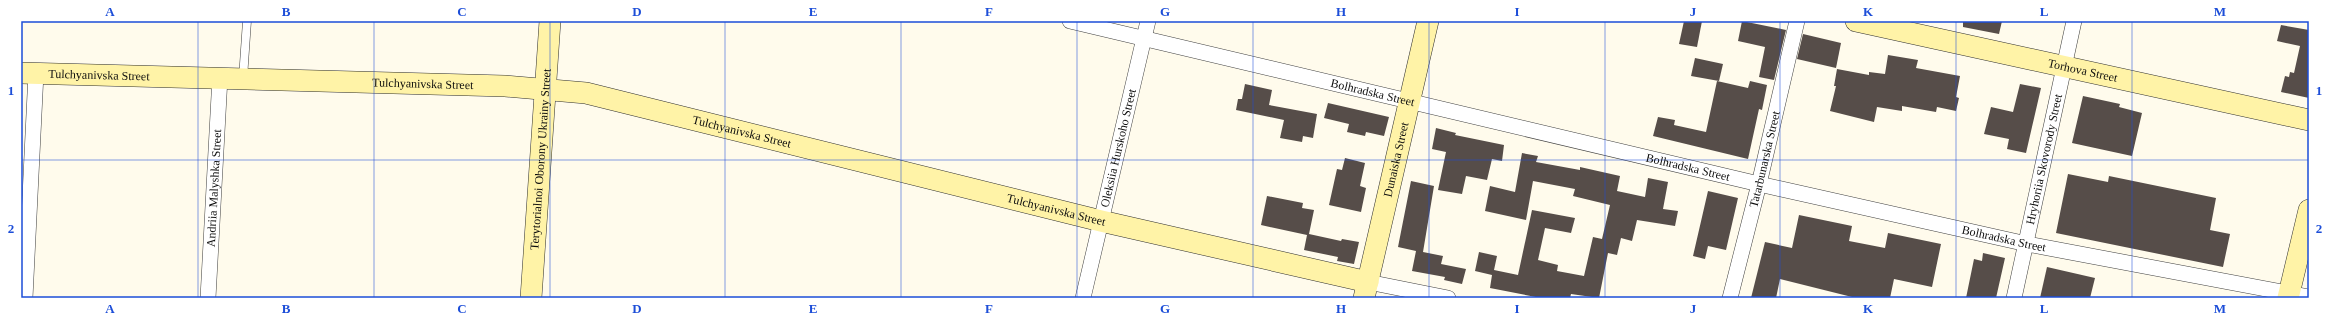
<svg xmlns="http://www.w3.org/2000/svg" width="2330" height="319" viewBox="0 0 2330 319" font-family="Georgia,serif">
  <rect width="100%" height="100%" fill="#fffbec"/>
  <g fill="#564d49">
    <path d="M1684,21H1702L1697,47L1679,44Z"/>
    <path d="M1742,21L1786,30L1774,80L1759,77L1765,47L1738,41Z"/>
    <path d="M1963,21H2002L1999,34L1963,27Z"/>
    <path d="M2281,25L2309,30V98L2281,92L2285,76L2289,77L2290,72L2294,73L2300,46L2277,41Z"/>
    <path d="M1803,34L1841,43L1836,68L1797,59Z"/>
    <path d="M1888,55L1918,60L1916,68L1960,76L1956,97L1959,98L1956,111L1937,107L1936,112L1902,106V111L1877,107L1874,122L1830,111L1836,86H1834L1837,69L1869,75V72L1885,74Z"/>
    <path d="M1695,58L1723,64L1719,81L1691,76Z"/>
    <path d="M1717,81L1748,88L1750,81L1767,85L1762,110L1759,109L1748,159L1653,136L1658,117L1675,120L1674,125L1706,132Z"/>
    <path d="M1245,84L1272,90L1269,105L1317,114L1313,138L1303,136L1302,142L1280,138L1284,120L1236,110L1238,99H1242Z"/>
    <path d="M2020,84L2041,88L2026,153L2007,149L2009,139L1984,134L1991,107L2013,112Z"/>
    <path d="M2083,96L2120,104L2119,107L2142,113L2132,156L2072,143Z"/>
    <path d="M1328,103L1389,117L1384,136L1366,132L1365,136L1347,132L1349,124L1324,118Z"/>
    <path d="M1436,128L1456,133L1455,135L1504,145L1502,161L1492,159L1487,180L1466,176L1462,194L1438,190L1446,152L1432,149Z"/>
    <path d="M1522,153L1538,156L1536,162L1580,170V167L1620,176L1617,191L1645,197L1648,178L1668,182L1663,209L1678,211L1675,226L1637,220L1632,241L1621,238L1617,255L1608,253L1599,298L1571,294L1570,298H1541L1490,288L1492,275L1475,271L1479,252L1497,256L1494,270L1518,275L1532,210L1575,218L1571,233L1545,228L1538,260L1558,265L1557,271L1584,276L1593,237L1602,239L1610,205L1573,196L1575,189L1533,181L1526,220L1485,211L1490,186L1515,192Z"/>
    <path d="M1345,158L1365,163L1360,186L1366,188L1361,212L1329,205L1337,169L1342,170Z"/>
    <path d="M2068,174L2108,182L2109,176L2216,198L2210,230L2230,234L2223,267L2056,233Z"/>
    <path d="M1411,181L1434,186L1423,252L1443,256L1441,264L1466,269L1462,284L1444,280L1445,277L1412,271L1416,251L1398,247Z"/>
    <path d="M1708,191L1738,198L1726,250L1708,246L1705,259L1693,256Z"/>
    <path d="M1267,196L1303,203L1302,208L1314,210L1309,234L1341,241L1342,239L1359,242L1354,264L1337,261L1338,257L1304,250L1307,235L1261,225Z"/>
    <path d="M1799,215L1852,226L1849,241L1885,248L1888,233L1941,244L1932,287L1894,279L1890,298H1856L1780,279L1776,298H1751L1765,242L1792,248Z"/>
    <path d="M1983,253L2005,258L1996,298H1966L1974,259L1982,261Z"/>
    <path d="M2047,267L2095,278L2090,298H2040Z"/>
  </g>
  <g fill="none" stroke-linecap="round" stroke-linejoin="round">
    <g stroke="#404040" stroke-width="9">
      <path id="lane" d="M243,78L247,21"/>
    </g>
    <g stroke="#404040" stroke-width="16">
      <g id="street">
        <path id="s1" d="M1070,21L1759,184L2027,244L2309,297"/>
        <path d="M1368,282L1448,298"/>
        <path d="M25,298L36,73"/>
        <path id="s2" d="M208,298L220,77"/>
        <path id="s3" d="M1083,298L1148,21"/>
        <path id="s4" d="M1730,298L1759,184L1797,21"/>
        <path id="s5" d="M2014,298L2074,21"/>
      </g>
    </g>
    <g stroke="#2f2f2f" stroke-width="22">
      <g id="secondary">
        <path id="s6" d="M1856,21L2309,120"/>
        <path id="s7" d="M21,73L505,86L586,93L1101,221L1368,282"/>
        <path id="s8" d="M531,298L550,21"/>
        <path id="s9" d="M1364,298L1428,21"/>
        <path d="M2288,298L2309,210"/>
      </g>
    </g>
    <use href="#lane" stroke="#fff" stroke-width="8"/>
    <use href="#street" stroke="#fff" stroke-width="15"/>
    <use href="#secondary" stroke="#fff3a7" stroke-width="21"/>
  </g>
  <path fill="none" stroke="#1d4ed8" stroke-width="1" stroke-opacity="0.55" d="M198,21V298M374,21V298M550,21V298M725,21V298M901,21V298M1077,21V298M1253,21V298M1429,21V298M1605,21V298M1780,21V298M1956,21V298M2132,21V298M21,160H2309"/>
  <g text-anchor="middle" stroke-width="4" stroke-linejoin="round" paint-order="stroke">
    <g font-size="12" fill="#0d0d0d" stroke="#fff">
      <text dy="4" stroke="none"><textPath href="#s6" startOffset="232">Torhova Street</textPath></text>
      <text dy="4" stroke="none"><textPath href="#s7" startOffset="78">Tulchyanivska Street</textPath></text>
      <text dy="4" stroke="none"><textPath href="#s7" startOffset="402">Tulchyanivska Street</textPath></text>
      <text dy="4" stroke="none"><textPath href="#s1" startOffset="311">Bolhradska Street</textPath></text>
      <text dy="4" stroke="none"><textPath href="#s7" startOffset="726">Tulchyanivska Street</textPath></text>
      <text dy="4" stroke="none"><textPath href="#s3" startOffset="154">Oleksiia Hurskoho Street</textPath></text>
      <text dy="4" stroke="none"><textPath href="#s9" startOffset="142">Dunaiska Street</textPath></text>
      <text dy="4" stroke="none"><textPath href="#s8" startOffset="139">Terytorialnoi Oborony Ukrainy Street</textPath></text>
      <text dy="4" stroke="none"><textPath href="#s4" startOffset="143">Tatarbunarska Street</textPath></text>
      <text dy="4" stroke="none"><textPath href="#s5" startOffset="142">Hryhoriia Skovorody Street</textPath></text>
      <text dy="4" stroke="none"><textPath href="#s1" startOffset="635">Bolhradska Street</textPath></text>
      <text dy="4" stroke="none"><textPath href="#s2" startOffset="110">Andriia Malyshka Street</textPath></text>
      <text dy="4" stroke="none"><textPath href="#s7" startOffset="1050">Tulchyanivska Street</textPath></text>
      <text dy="4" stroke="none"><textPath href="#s1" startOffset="959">Bolhradska Street</textPath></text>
    </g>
  </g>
  <rect width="2330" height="319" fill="none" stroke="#ffffff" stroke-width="44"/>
  <rect x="22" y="22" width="2286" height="275" fill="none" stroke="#1d4ed8" stroke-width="1.5"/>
  <g font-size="13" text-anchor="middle" font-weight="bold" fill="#1d4ed8">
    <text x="110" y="16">A</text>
    <text x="286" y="16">B</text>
    <text x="462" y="16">C</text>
    <text x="637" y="16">D</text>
    <text x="813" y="16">E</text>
    <text x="989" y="16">F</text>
    <text x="1165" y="16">G</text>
    <text x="1341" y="16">H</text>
    <text x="1517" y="16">I</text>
    <text x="1693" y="16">J</text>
    <text x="1868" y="16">K</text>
    <text x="2044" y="16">L</text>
    <text x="2220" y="16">M</text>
    <text x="11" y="95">1</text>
    <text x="2319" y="95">1</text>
    <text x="11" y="233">2</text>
    <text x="2319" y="233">2</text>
    <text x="110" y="313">A</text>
    <text x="286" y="313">B</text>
    <text x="462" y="313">C</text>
    <text x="637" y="313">D</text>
    <text x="813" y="313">E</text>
    <text x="989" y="313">F</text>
    <text x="1165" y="313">G</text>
    <text x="1341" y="313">H</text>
    <text x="1517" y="313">I</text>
    <text x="1693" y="313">J</text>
    <text x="1868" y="313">K</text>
    <text x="2044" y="313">L</text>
    <text x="2220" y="313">M</text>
  </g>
</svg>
